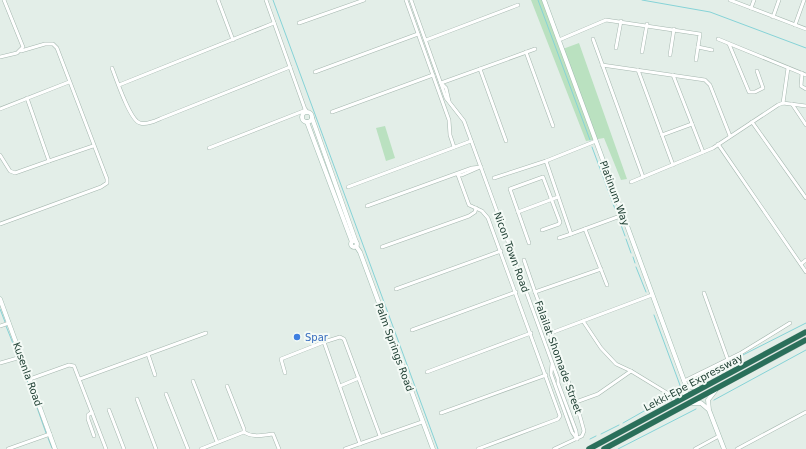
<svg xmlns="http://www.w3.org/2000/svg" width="806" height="449" viewBox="0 0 806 449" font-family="'DejaVu Sans',sans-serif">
  <rect width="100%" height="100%" fill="#e3eee8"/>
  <g fill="#bae1c0">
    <path d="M531,0H543L560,50L579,43L627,179L621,180L604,138L586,141Z"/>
    <path d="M385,126L395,158L386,161L376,128Z"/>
  </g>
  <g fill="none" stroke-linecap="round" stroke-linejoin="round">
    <g stroke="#86d3d7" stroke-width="1">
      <path d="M273,0L438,449"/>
      <path d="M538,0L590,140"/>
      <path d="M642,0L710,12L806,48"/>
      <path d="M592,147L615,209"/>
      <path d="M621,225L625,236"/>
      <path d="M626,239L631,253"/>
      <path d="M633,257L635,263"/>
      <path d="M636,267L646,292"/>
      <path d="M0,309L5,322"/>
      <path d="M654,315L681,388L674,393"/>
      <path d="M6,326L18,356"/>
      <path d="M19,359L32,394"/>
      <path d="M735,359L806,323"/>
      <path d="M692,383L716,370"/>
      <path d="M34,399L46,433"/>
      <path d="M714,400L806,350"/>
      <path d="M623,423L667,398"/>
      <path d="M601,434L619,425"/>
      <path d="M48,438L52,448"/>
      <path d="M590,439L596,436"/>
      <path d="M618,449L696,409"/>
    </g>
    <g stroke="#a5b7af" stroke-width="4">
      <g id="street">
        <path d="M218,0L233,40"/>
        <path d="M266,0L306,112"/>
        <path d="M406,0L449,120L450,135L454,147"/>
        <path d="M411,0L446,98L464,121L558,379V383L576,431L577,439"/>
        <path d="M730,0L806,29"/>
        <path d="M751,8L754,0"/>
        <path d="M773,17L779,0"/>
        <path d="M299,23L364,0"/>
        <path d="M795,25L804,0"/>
        <path d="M593,39L643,177"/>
        <path d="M718,39L806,75"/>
        <path d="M426,40L518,5"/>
        <path d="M559,40L606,20L700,34L696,60"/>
        <path d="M729,44L749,92H755L763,88L757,71"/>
        <path d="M698,47L712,50"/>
        <path d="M616,48L621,21"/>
        <path d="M526,52L553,126"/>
        <path d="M642,52L647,24"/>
        <path d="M670,55L674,29"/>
        <path d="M0,57L17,53L23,47L4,0"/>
        <path d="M602,65L705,80L710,85L730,136"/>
        <path d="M112,68C116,78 130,121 140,123C147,125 155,121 162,118L290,67"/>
        <path d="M480,69L506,141"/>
        <path d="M638,70L673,165"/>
        <path d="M315,72L418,34"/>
        <path d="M802,73L801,86L806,89"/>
        <path d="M673,75L703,152"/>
        <path d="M441,83L535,49"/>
        <path d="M441,83L446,88L449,101"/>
        <path d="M119,85L274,23"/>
        <path d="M27,98L49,161L93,146"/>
        <path d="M783,103L788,68"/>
        <path d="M792,104L806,125"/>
        <path d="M0,109L69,82"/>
        <path d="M332,112L433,75"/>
        <path d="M752,122L806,198"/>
        <path d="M662,135L692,124"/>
        <path d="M718,144L806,272"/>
        <path d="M209,148L306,110"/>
        <path d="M0,155L10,171L15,173L49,161"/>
        <path d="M546,161L571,234L623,215"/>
        <path d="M458,175L469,205L482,211L488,218L560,416L558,419L478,449"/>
        <path d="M458,175H462L478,168"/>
        <path d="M494,178L546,161L596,141"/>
        <path d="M631,182L713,148L778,105L783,103L806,106"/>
        <path d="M348,187L471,141"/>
        <path d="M367,206L472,168L481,167"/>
        <path d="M518,212L558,197"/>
        <path d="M0,224L101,187L107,183V179L57,48L53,44H45L21,51"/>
        <path d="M585,229L607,285"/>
        <path d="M559,238L571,234"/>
        <path d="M529,243L510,189L543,177L560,222L559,224L542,230"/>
        <path d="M382,247L469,216L475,212L476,208"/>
        <path d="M524,260L535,292"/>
        <path d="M801,264L806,260"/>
        <path d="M396,289L501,251"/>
        <path d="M704,293L728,360"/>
        <path d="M583,321L601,348L616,364L631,371L672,396L675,402"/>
        <path d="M0,326L9,323"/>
        <path d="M412,330L516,292"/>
        <path d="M551,333L652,295"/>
        <path d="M324,342L340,337L344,339L380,436"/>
        <path d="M148,354L155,375"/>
        <path d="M0,363L21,357"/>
        <path d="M552,364L551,374L572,432L577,439"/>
        <path d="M427,372L531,333"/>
        <path d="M285,373L281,359L324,342L360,444"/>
        <path d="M30,379L69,365L74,366L106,449"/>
        <path d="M80,379L206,333"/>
        <path d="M193,381L217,442"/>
        <path d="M684,381L741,353L790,323"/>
        <path d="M227,386L244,429V432"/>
        <path d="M340,386L359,378"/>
        <path d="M166,394L188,449"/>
        <path d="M137,399L156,449"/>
        <path d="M576,402L598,394L631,371"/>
        <path d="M109,410L124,449"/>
        <path d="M92,412L88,415V419L94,436"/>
        <path d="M441,413L546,375"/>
        <path d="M8,449L50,434"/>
        <path d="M201,449L244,432C252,438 263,435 273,434L279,449"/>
        <path d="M345,449L422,422"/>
        <path d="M554,449L582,436L584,431L576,402L535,292L601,269"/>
        <path d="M695,449L719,436"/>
        <path d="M737,449L806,412"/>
      </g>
    </g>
    <g stroke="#a0baaf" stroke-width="5">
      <g id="secondary">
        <path d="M544,0L686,386V392L683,398"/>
        <circle cx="307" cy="117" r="5"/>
        <path d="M312,118L356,242"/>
        <path d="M307,122L352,242"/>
        <circle cx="354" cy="244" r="3"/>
        <path d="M356,246L360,252L433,449"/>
        <path d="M0,299L55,449"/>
        <path d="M686,386L699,388"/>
        <path d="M715,391L708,400L709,410L724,449"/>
        <path d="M692,403H701L708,409"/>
      </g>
    </g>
    <g stroke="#c1cac6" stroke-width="6">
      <g id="highway">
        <path d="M589,449L806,332"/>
        <path d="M604,449L806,340"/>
      </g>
    </g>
    <use href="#street" stroke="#fff" stroke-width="3"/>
    <use href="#secondary" stroke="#fff" stroke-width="4"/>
    <use href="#highway" stroke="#2a6f5a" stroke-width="5.5"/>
  </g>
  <circle fill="#3f7fe0" stroke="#f4faf6" stroke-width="1.5" cx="297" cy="337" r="4"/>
  <g text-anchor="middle" stroke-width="4" stroke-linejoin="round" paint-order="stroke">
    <g font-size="10" fill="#214135" stroke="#f4faf6">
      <text transform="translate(615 193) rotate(70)" y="4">Platinum Way</text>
      <text transform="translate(512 252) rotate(70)" y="4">Nicon Town Road</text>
      <text transform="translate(395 347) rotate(70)" y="4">Palm Springs Road</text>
      <text transform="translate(559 357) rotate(70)" y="4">Falailat Shomade Street</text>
      <text transform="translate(28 374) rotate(70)" y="4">Kusenla Road</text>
      <text transform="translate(693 382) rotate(-28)" y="4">Lekki-Epe Expressway</text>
    </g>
    <g font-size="10" fill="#366cbe" stroke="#f4faf6" text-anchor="start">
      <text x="305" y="341">Spar</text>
    </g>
  </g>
</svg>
